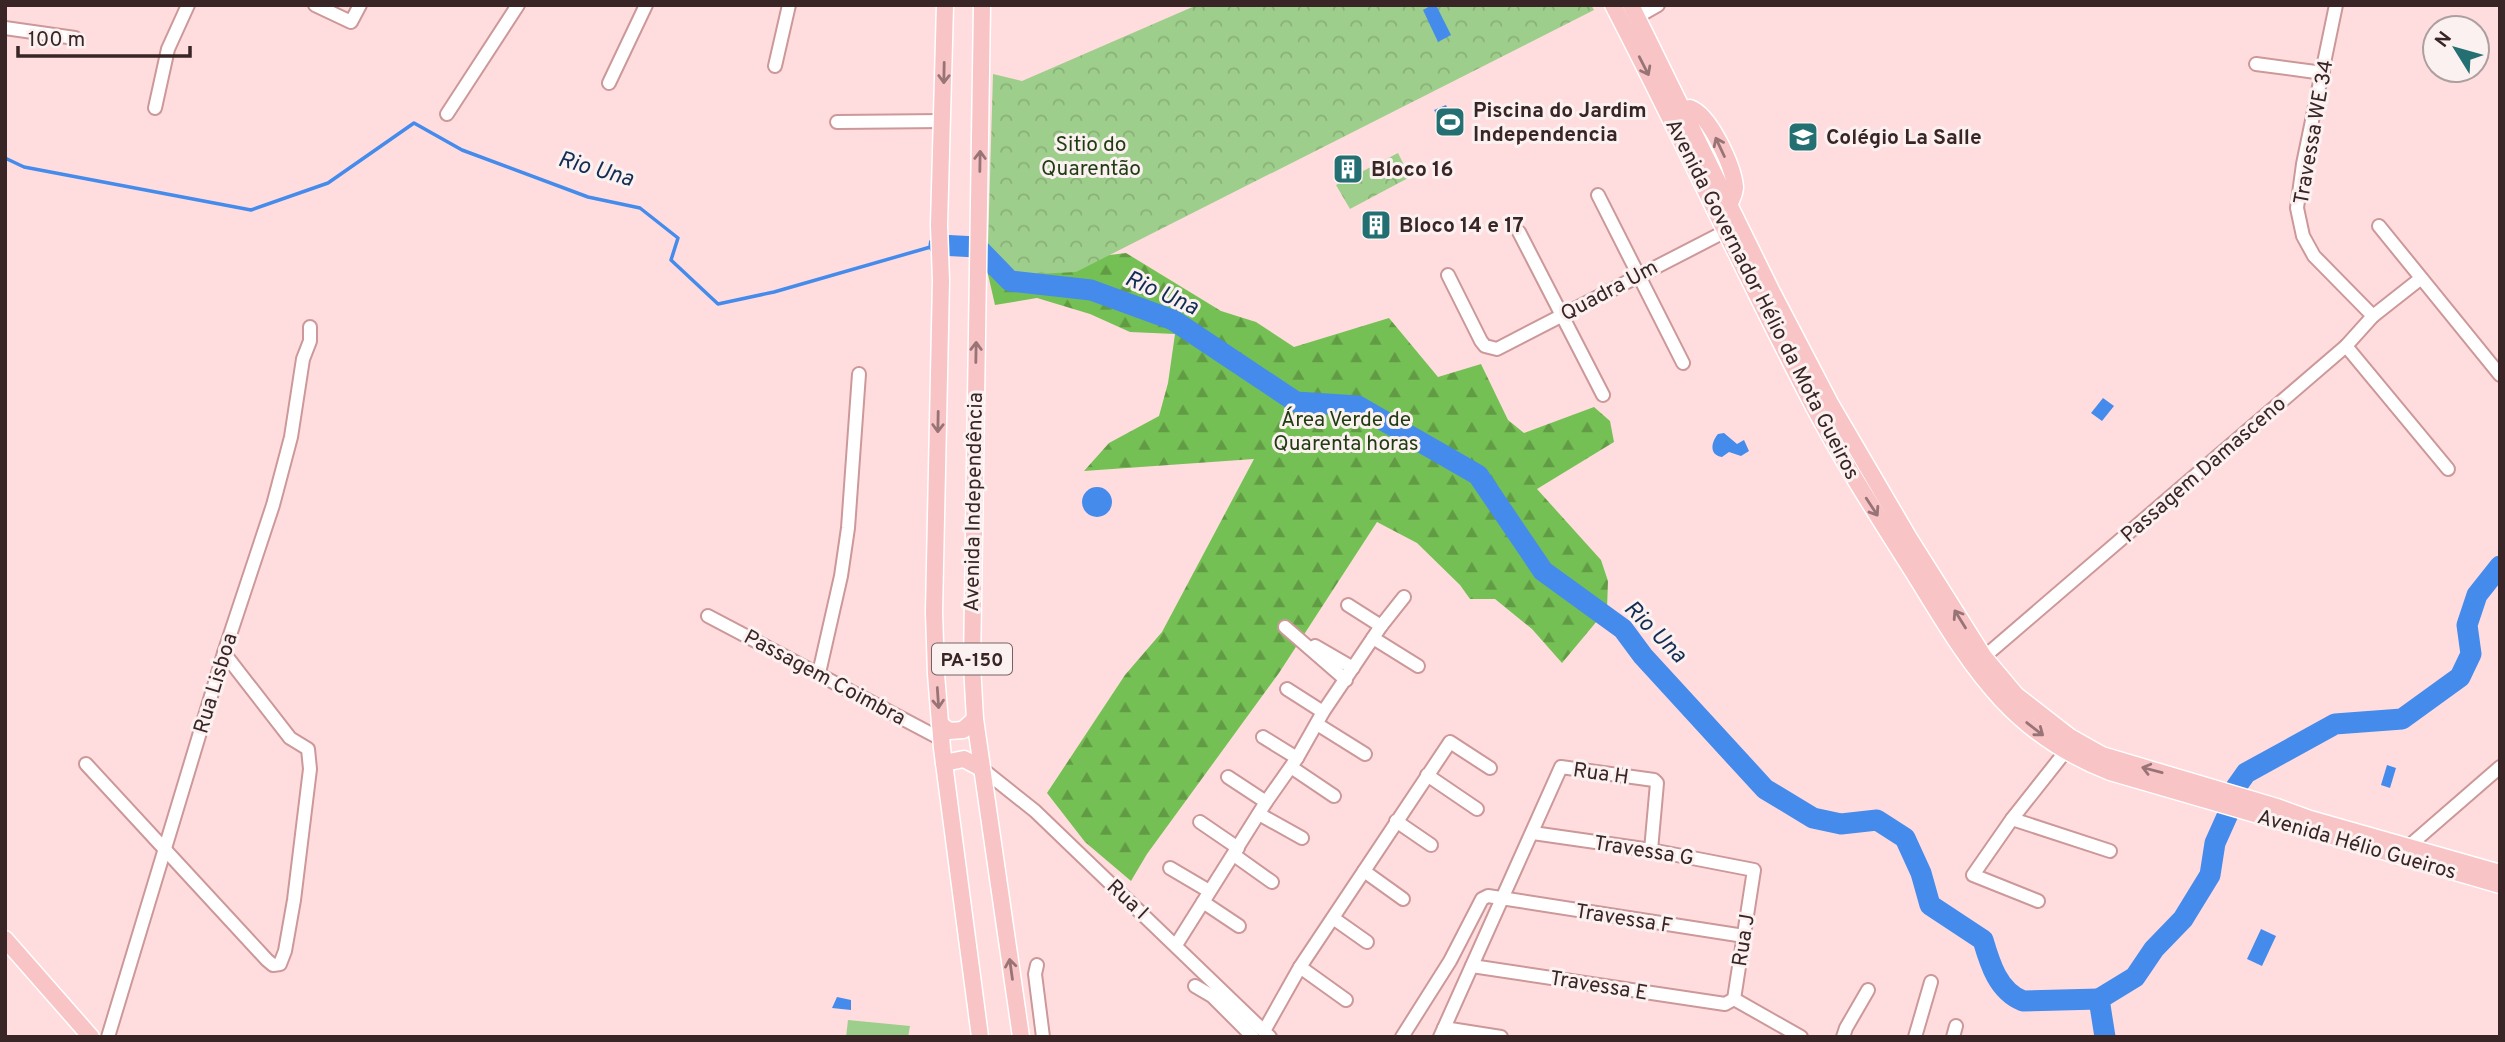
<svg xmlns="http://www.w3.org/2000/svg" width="2505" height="1042" viewBox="0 0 2505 1042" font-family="Overpass,sans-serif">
  <defs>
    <pattern id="forest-firs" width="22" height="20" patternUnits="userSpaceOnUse" patternTransform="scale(1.75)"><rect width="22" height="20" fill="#75c054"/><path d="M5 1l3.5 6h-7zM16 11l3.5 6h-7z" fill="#619c45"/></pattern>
    <pattern id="park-crowns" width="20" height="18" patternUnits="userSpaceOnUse" patternTransform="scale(1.75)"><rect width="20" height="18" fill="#9ece8b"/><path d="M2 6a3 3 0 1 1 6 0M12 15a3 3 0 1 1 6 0" fill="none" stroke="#89b178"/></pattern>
  </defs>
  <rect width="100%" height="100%" fill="#ffddde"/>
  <path fill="url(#forest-firs)" d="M1126,253L1221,311L1256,322L1294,347L1389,318L1438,377L1481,364L1508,420L1524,433L1594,407L1610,421L1614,442L1537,489L1601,560L1608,581L1607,609L1562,663L1532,629L1495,599H1470L1460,585L1417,543L1377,522L1279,673L1147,854L1131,881L1085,842L1047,793L1125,675L1162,632L1254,459L1084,471L1109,443L1159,416L1168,383L1175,334L1130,332L1090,314L1037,298L995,305L987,270Z"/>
  <g fill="url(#park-crowns)">
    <path d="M1197,5H1591L1594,10L1076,272L1017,275L988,245L993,74L1022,81Z"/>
    <path d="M1398,153L1410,177L1350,209L1336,185Z"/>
  </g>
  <path fill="#9ece8b" d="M848,1020L910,1026L908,1037H846Z"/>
  <g fill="#458bec">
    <path d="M1432,5H1436L1451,35L1438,42L1423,10Z"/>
    <path d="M1446,105L1451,116L1452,112L1461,110L1463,115L1458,118L1460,125L1447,133L1434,110Z"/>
    <path d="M2103,398L2114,406L2102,421L2091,413Z"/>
    <path d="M1724,433L1737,444L1744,440L1749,451L1741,456L1729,452L1722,457C1709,455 1711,442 1718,434Z"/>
    <circle cx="1097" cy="502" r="15"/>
    <path d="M2387,765L2396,768L2390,788L2381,785Z"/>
    <path d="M2261,929L2276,936L2262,966L2247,959Z"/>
    <path d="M837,997L851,1000V1010L832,1008Z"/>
  </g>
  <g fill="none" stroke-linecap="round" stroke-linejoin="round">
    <path stroke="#458bec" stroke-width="3.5" d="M5,158L24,167L251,210L328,183L414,123L462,150L588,197L640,208L678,238L671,260L718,304L774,292L934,246"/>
    <g stroke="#458bec" stroke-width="21">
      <path d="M939,245L977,247L1010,281L1091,290L1173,320L1296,402L1358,406L1478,475L1543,571L1623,629L1643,656L1765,789L1813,818L1841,824L1877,820L1905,838L1921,873L1930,905L1983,940C1990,964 1998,991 2023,1001L2099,999L2105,1037"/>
      <path d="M2099,999L2135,977L2154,949L2183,919L2210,875L2215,843L2228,814L2234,790L2246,773L2335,724L2402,719L2460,677L2471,654L2467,625L2477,595L2500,566"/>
    </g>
    <g stroke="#cc9899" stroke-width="16">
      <g id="minor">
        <path d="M315,5L351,22L360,5"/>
        <path d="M2336,5L2303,164L2297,208L2303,236L2314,256L2373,316"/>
        <path d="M1637,17L1658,5"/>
        <path d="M5,28L75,38"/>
        <path d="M2256,64L2323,73"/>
        <path d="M775,66L789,5"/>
        <path d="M609,83L646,5"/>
        <path d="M155,108L168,49L188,5"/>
        <path d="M447,114L518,5"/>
        <path d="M837,122L943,121"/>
        <path d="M1598,195L1683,363"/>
        <path d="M2379,226L2500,375"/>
        <path d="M1519,232L1603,395"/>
        <path d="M1448,275L1481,341L1485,346L1497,349L1726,231"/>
        <path d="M2346,346L2448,469"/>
        <path d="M1348,605L1381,626"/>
        <path d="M708,616L941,739"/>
        <path d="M1285,627L1346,680"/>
        <path d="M1373,638L1418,666"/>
        <path d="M1315,646L1353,668"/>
        <path d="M1984,657L2346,346L2373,316L2420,279"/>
        <path d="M819,673L841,576L848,528L859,374"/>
        <path d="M1287,689L1323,712"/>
        <path d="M1317,724L1365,754"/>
        <path d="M1263,737L1297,758"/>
        <path d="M86,764L267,960L273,965L280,964L285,951L294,900L310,769L308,749L290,738L224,653"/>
        <path d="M1291,767L1334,796"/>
        <path d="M981,768L1035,811L1270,1037"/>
        <path d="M1427,775L1477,809"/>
        <path d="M1228,777L1266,802"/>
        <path d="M1259,814L1302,838"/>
        <path d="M2012,819L2110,851"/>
        <path d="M1396,821L1431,845"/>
        <path d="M1200,822L1238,848"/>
        <path d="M2409,846L2500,767"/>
        <path d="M1234,855L1272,882"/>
        <path d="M1170,868L1209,891"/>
        <path d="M1364,871L1403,899"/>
        <path d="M2038,901L1973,875L2012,819L2065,752"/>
        <path d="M1203,902L1239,926"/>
        <path d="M1333,918L1367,942"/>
        <path d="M1176,945L1266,802L1297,758L1323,712L1381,626L1404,597"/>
        <path d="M1037,965L1035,974L1043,1037"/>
        <path d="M1472,966L1725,1004L1734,999L1754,870L1651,850L1533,833"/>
        <path d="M1300,967L1346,1000"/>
        <path d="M1195,986L1212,996L1253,1037"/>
        <path d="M1734,999L1801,1037"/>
        <path d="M1444,1028L1501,1037"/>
        <path d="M1264,1031L1300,967L1450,742L1490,768"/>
        <path d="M108,1037L224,653L273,505L291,437L303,359L310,341V327"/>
        <path d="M1402,1037L1450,961L1482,899L1488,896L1744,936"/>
        <path d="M1440,1037L1561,767L1654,780L1657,783L1651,850"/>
        <path d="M1843,1037L1846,1028L1868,990"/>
        <path d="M1915,1037L1931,982"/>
        <path d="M1953,1037L1956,1026"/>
      </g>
    </g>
    <g stroke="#fff" stroke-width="19">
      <g id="major">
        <path d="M945,5L939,225L941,280L934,612L936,674L942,748L980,1037"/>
        <path d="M982,5L972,665L975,719L1021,1037"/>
        <path d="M1613,5C1682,138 1744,274 1814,407C1841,458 1872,507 1903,556C1934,604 1962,657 2002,700C2032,732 2069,756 2110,772L2500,885"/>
        <path d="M1631,5L1772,292L1830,403L1909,538L1984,657L2016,695L2070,737L2102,755L2277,807L2310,819L2500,873"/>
        <path d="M1675,114L1690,108C1710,115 1733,166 1735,187C1735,193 1732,198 1730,203"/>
        <path d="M940,724L949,731L963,730L975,719"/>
        <path d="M944,763L964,759L981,768"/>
        <path d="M5,939L91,1037"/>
      </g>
    </g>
    <use href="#minor" stroke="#fff" stroke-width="12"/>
    <use href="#major" stroke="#f8c4c6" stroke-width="16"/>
  </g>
  <defs><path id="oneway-shaft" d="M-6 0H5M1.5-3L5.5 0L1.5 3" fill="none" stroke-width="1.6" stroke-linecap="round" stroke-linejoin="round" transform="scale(1.75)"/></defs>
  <g stroke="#987476">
    <use href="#oneway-shaft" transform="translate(1644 66) rotate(63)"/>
    <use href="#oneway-shaft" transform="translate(944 73) rotate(91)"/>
    <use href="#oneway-shaft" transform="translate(1720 147) rotate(-115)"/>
    <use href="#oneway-shaft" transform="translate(980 161) rotate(-89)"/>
    <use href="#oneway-shaft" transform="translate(976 352) rotate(-89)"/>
    <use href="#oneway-shaft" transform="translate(938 422) rotate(91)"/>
    <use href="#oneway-shaft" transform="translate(1872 507) rotate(57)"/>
    <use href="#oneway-shaft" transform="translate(1960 619) rotate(-122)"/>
    <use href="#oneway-shaft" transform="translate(938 698) rotate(86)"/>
    <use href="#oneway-shaft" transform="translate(2035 729) rotate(38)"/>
    <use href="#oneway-shaft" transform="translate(2152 770) rotate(-165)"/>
    <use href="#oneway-shaft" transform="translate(1011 969) rotate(-98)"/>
  </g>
  <defs>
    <g id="stadium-square" transform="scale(1.575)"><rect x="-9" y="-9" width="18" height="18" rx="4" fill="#246f71" stroke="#fcf1f1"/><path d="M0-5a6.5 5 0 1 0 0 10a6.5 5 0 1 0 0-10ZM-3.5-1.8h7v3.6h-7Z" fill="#fff"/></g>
    <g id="school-square" transform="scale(1.575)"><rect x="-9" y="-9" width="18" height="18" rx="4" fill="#246f71" stroke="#fcf1f1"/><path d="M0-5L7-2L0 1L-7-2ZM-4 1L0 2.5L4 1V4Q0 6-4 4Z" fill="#fff"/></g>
    <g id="building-square" transform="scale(1.575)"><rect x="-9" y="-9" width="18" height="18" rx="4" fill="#246f71" stroke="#fcf1f1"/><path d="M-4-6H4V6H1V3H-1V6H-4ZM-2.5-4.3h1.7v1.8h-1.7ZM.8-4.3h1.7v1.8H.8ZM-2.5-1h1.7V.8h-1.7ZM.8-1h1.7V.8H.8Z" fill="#fff"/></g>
  </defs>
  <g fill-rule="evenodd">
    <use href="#stadium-square" x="1450" y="122"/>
    <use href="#school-square" x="1803" y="137"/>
    <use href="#building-square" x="1348" y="169"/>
    <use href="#building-square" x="1376" y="225"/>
  </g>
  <g text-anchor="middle" stroke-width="6" stroke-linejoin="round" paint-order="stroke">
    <rect fill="#fcf1f1" stroke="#746262" stroke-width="2" x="932" y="643.5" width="80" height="31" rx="5"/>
    <g font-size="19" font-weight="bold" fill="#392525">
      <text x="972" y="666">PA-150</text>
    </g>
    <g font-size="21" font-weight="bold" fill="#392525" stroke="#fcf1f1" text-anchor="start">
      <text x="1473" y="117">Piscina do Jardim<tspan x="1473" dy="24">Independencia</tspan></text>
      <text x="1826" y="144">Colégio La Salle</text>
      <text x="1371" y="176">Bloco 16</text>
      <text x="1399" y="232">Bloco 14 e 17</text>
    </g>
    <g font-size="21" fill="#392525" stroke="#fcf1f1">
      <text transform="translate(2313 132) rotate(-80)" y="7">Travessa WE 34</text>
      <text transform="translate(1609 290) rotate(-28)" y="7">Quadra Um</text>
      <text transform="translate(1763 299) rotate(63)" y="7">Avenida Governador Hélio da Mota Gueiros</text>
      <text transform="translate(2203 469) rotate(-41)" y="7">Passagem Damasceno</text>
      <text transform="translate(973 502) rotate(-89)" y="7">Avenida Independência</text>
      <text transform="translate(825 677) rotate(28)" y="7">Passagem Coimbra</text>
      <text transform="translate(215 683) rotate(-73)" y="7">Rua Lisboa</text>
      <text transform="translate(1601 773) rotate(8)" y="7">Rua H</text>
      <text transform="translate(2357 844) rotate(16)" y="7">Avenida Hélio Gueiros</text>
      <text transform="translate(1644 850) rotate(9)" y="7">Travessa G</text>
      <text transform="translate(1128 899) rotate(43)" y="7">Rua I</text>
      <text transform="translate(1624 918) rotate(9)" y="7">Travessa F</text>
      <text transform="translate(1743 940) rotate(-81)" y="7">Rua J</text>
      <text transform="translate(1599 985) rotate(9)" y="7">Travessa E</text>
    </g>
    <g font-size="21" fill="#1f3c11" stroke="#fcf1f1">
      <text x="1091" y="151">Sitio do<tspan x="1091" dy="24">Quarentão</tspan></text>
      <text x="1346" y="426">Área Verde de<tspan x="1346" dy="24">Quarenta horas</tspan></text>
    </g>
    <g font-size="23" font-style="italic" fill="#122d53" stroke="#fcf1f1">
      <text transform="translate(596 168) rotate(16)" y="8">Rio Una</text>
      <text transform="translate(1162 292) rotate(24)" y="8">Rio Una</text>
      <text transform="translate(1656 631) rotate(45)" y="8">Rio Una</text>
    </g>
  </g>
  <rect width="2505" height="1042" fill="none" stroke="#392525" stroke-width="14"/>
  <g transform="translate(2456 49) rotate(307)"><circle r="33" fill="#fcf1f1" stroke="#ae9f9f" stroke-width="2"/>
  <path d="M0-5L12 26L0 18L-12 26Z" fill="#246f71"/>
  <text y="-10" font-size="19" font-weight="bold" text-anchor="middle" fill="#392525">N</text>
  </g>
  <path d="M18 46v10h172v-10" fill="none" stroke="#392525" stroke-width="3.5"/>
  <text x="28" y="46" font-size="21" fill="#392525" stroke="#fcf1f1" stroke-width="5" paint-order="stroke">100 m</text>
</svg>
